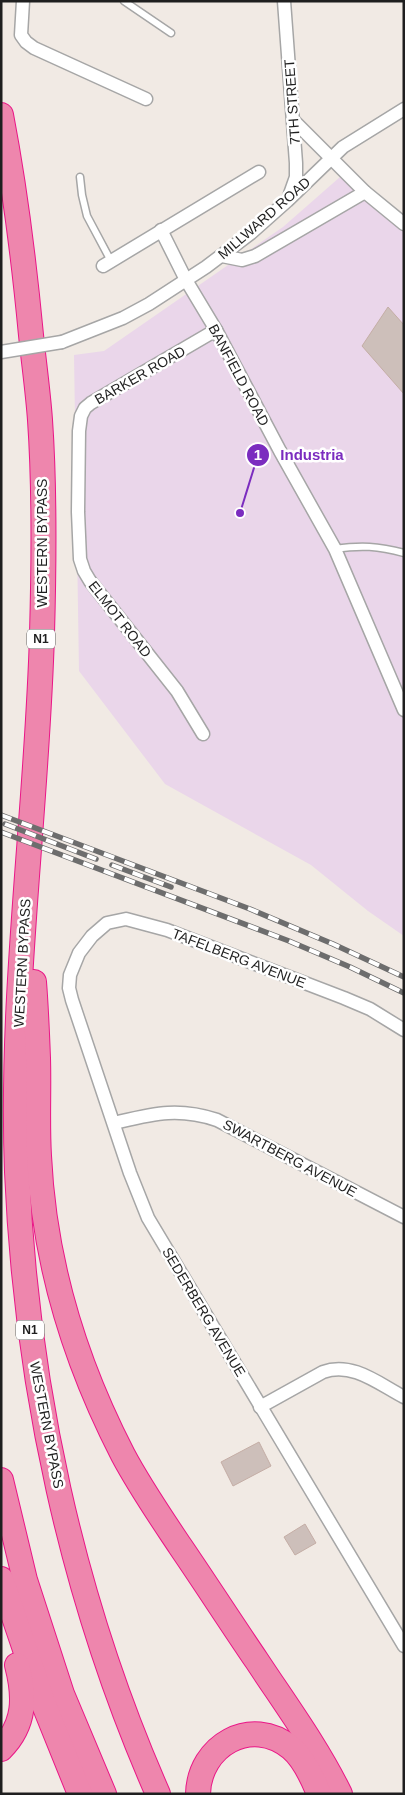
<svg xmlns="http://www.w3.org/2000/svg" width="405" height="1795" viewBox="0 0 405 1795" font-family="Arial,sans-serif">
  <rect width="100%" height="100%" fill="#f1eae4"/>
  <path fill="#ead6ea" d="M340,177L404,228V936L368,911L311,865L165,784L79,671L74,355L104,351L283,227Z"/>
  <g fill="#cdbfba" stroke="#c4ada5">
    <path d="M388,307L404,325V394L362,346Z"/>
    <path d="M259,1442L271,1466L233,1486L221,1462Z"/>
    <path d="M305,1524L316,1543L295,1555L284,1537Z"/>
  </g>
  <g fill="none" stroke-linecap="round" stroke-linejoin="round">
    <g stroke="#a6a6a6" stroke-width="9">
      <g id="service">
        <path d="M124,1L171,33"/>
        <path d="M80,177L82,195L87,216L111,261"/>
        <path d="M335,549C361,545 378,546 404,553"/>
      </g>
    </g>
    <g stroke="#a6a6a6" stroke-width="15">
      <g id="minor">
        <path d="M23,1L21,35L26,42L34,48L146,99"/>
        <path d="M284,1L296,163V177L290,194"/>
        <path d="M294,121L365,192L404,224"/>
        <path d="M161,230L186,280L216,330L280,451L335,549L404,710"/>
        <path d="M222,256L242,260L255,256L365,192"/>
        <path d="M103,266L259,172"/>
        <path d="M62,342L123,318L149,304L206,267L251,233L287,201L343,147L404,109"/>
        <path d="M203,734L177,691L90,581L84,571L80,559L78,512L79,431L81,416L85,408L91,403L216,330"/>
        <path d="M404,1030L370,1009L344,998L167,930L126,919L107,923L92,936L79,953L70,975L69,988L72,1000L130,1173L148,1218L404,1646"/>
        <path d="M114,1123C153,1114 177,1107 217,1120L404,1217"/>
        <path d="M260,1407L323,1372C352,1361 379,1384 404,1397"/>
      </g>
    </g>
    <g stroke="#ea1687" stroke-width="26">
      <g id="motorway">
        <path d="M1,115C15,188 24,261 31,335C34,364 38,392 40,420C45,491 44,563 42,634C37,813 10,992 17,1172C26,1385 72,1599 158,1794"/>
        <path d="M34,982C36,1007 37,1032 38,1058C39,1090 37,1123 39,1156C44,1261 75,1362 123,1455C140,1487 160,1516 180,1546C206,1584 231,1623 257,1661C286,1705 317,1747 340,1794"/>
        <path d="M1,1480L25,1580L62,1694L104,1794"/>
        <path d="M1,1579L44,1705L80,1794"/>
        <path d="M1,1749C26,1724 25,1696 17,1665"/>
        <path d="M198,1794C199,1746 251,1715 291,1748C303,1758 313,1779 319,1794"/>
      </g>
    </g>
    <use href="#service" stroke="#fff" stroke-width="6"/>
    <use href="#minor" stroke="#fff" stroke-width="12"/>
    <use href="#motorway" stroke="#ee86ad" stroke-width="24"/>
    <g stroke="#6d6d6d" stroke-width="5.5">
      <g id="rail">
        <path d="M1,815L250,909L333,944L404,977"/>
        <path d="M5,824L96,859"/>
        <path d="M1,832L289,941L350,967L404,993"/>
        <path d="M112,865L171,887"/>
      </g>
    </g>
    <use href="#rail" stroke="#fff" stroke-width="4" stroke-dasharray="11" stroke-linecap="butt"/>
    <g stroke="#a6a6a6" stroke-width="15" stroke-linecap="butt">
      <path id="minor-bridge" d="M1,352L62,342"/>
    </g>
    <use href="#minor-bridge" stroke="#fff" stroke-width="12"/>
  </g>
  <g text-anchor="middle" stroke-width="5" stroke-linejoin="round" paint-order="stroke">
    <g fill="#fff" stroke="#626262" stroke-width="1">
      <rect x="27" y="629.5" width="28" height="19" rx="4"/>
      <rect x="16" y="1320.5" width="28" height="19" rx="4"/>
    </g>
    <g font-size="12" font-weight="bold" fill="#1f1f1f">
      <text x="41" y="643">N1</text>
      <text x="30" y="1334">N1</text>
    </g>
    <g font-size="14" fill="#1f1f1f" stroke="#fff">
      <text transform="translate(292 102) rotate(-94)" y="5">7TH STREET</text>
      <text transform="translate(264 218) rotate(-41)" y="5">MILLWARD ROAD</text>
      <text transform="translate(140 375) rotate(-30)" y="5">BARKER ROAD</text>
      <text transform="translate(239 375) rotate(62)" y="5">BANFIELD ROAD</text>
      <text transform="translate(42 543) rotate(-90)" y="5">WESTERN BYPASS</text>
      <text transform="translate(120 619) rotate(52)" y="5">ELMOT ROAD</text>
      <text transform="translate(239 958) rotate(21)" y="5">TAFELBERG AVENUE</text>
      <text transform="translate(22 963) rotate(-87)" y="5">WESTERN BYPASS</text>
      <text transform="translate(290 1158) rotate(28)" y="5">SWARTBERG AVENUE</text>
      <text transform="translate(204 1312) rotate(59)" y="5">SEDERBERG AVENUE</text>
      <text transform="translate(47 1425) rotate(79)" y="5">WESTERN BYPASS</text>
    </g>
  </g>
  <path fill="none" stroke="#7b2cbf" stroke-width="2" d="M240 513L258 455"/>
  <g fill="#7b2cbf" stroke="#fff" stroke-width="2">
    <circle cx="240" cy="513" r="5"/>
    <circle cx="258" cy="455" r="12"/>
  </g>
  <g font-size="15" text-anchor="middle" font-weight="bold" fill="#fff">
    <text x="258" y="460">1</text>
  </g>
  <g font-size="15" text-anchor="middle" font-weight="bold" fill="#7b2cbf" stroke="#fff" stroke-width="5" stroke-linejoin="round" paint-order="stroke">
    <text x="312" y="460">Industria</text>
  </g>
  <rect width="405" height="1795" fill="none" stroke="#1f1f1f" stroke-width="5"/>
</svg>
